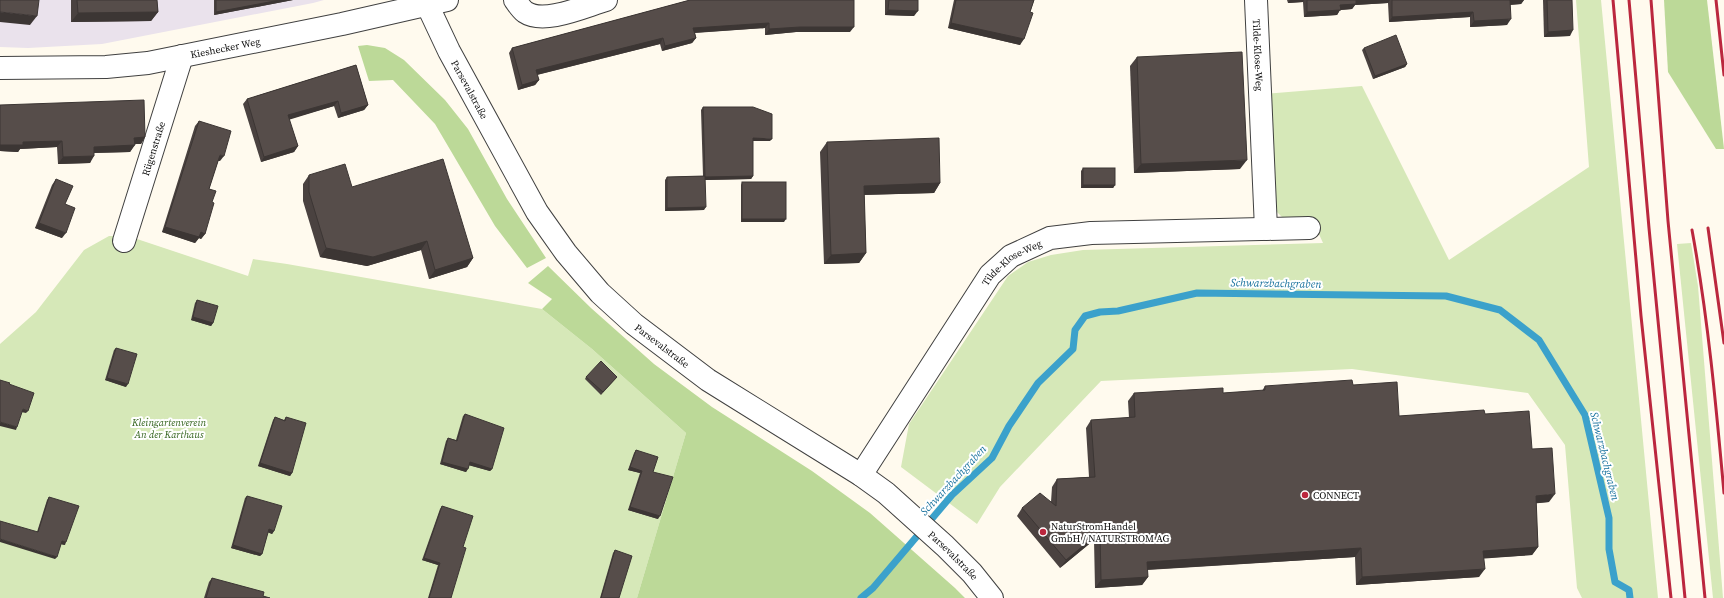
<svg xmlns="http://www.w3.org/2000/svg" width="1724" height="598" viewBox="0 0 1724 598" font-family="'Source Serif 4',serif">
  <rect width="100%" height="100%" fill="#fffaee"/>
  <path fill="#eae2ec" d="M0,0H324L313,3L102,44L28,48L0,47Z"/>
  <g fill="#d6e8b8">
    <path d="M1576,0H1601L1658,598H1582L1577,588L1565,445L1528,393L1352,369L1101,381L1000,487L977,524L901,467L909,424L1008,276L1028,262L1051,255L1083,250L1323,243L1314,223L1286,221L1277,212L1269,189L1263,94L1362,86L1449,260L1589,167Z"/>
    <path d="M109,236H128L248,276L253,259L287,264L542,309L592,349L686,433L637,598H0V344L36,312L84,250Z"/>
    <path d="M1691,243L1698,286L1723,598H1713L1677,244Z"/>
  </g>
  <g fill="#bcd998">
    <path d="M1664,0H1707L1724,149H1716L1668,72Z"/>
    <path d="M367,45L385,48L404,60L445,100L468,129L507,199L546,258L527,268L495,226L435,124L393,80L369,81L358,46Z"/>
    <path d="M548,266L591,308L654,364L712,407L812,471L870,513L955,588L965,598H637L686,433L592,349L542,309L552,299L528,283Z"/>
  </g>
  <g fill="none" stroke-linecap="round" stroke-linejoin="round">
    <path stroke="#3ba1cb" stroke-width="7" d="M861,598L873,588L952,495L992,458L1009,426L1038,383L1073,349L1075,330L1085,316L1100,312L1118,311L1197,293L1446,296L1500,310L1539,340L1585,415L1609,518V549L1615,582L1629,590L1630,598"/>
    <g stroke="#404040" stroke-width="24">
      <g id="minor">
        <path d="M515,0C518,4 521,9 525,12C544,25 585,6 606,0"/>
        <path id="s1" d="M1256,0L1266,229"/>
        <path id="s2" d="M124,241L182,56"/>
        <path id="s3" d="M861,475L990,275L1011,256L1050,238L1091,233L1309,228"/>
      </g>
    </g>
    <g stroke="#404040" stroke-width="24">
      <g id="tertiary">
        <path id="s4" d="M425,0L449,51L537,212L566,253L600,293L634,324L708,380L861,475L886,493L945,546L972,573L992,598"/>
        <path id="s5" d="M0,68L106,67L148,63L342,24L447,0"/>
      </g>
    </g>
    <use href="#minor" stroke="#fff" stroke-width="22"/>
    <use href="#tertiary" stroke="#fff" stroke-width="22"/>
    <g stroke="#bb273e" stroke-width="3">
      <path d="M1613,0L1641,316L1671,598"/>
      <path d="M1629,0L1649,228L1685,598"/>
      <path d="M1651,0L1668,221L1705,598"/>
      <path d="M1716,0L1724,75"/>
      <path d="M1708,228L1724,343"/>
      <path d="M1692,230C1708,317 1716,405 1724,493"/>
    </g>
  </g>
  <g fill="#4a4240">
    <path d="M71,0H157L158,12L151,21L71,22Z"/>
    <path d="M214,0H293L214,15Z"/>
    <path d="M690,0L850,32H796L765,35V28L695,33L696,38L692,43L662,51L660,44L537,75L539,80L535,85L518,90L509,53L512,48Z"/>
    <path d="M885,0H918L914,16L885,15Z"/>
    <path d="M954,0H1034L1030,12L1020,45L948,28Z"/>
    <path d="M1287,0H1524L1521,4L1510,5L1507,25L1470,27V17L1389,22L1388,3L1355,5L1352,9L1340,10L1337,15L1304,17L1303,2L1288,3Z"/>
    <path d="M1543,0H1572L1570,36L1544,37Z"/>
    <path d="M1364,48L1407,64L1405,67L1373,79L1362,50Z"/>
    <path d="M1137,57L1240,169L1134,173L1130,66Z"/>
    <path d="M356,65L368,105L364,110L338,118L334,106L289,119L298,146L294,152L261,162L243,104L247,99Z"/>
    <path d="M0,105L145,137L141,144H135L130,152L94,153L90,163L58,164L57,147L20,149L18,152L0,151Z"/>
    <path d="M703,107L770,141H753V176L751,179L705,180L704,210L665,211V180L667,177L703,176L701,110Z"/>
    <path d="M199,121L220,161H218L209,189L212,202L205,234L201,239L199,238L195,243L162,232L195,126Z"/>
    <path d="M827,142L940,183L934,193L864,195L866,253L859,263L824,264L820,152Z"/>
    <path d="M1083,168L1115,185L1113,188H1081V171Z"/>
    <path d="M309,175L352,187L473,258L467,267L429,279L421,250L367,266L320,257L303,201V184Z"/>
    <path d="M56,179L65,204L62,238L35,228L52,185Z"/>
    <path d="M742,182L784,222H741V185Z"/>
    <path d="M197,300L213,323L211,326L191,320L195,303Z"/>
    <path d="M116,348L126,387L105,380L114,350Z"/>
    <path d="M586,377H617L601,395L585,379Z"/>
    <path d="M1353,385L1399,416L1485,414L1532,449L1549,502L1536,503L1538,547L1532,555L1484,558L1479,577L1356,585L1355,557L1147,570L1148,577L1142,585L1095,588L1094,540L1060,568L1017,516L1022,508L1051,502L1052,487L1057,479L1089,477L1086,428L1091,420L1129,418L1128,401L1134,393H1223L1262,391L1265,386Z"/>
    <path d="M465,414L492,469L490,471L469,465L466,472L440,464L446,441L448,438L456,440L463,416Z"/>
    <path d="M275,417L284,420L286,417L292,473L290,476L258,466L273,420Z"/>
    <path d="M636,450L653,472L658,519L628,510L640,473L628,470L634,453Z"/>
    <path d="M247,496L274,531L272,534L268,532L262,554L260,556L231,548L245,498Z"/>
    <path d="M49,497L65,545L61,544L55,559L37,532L47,500Z"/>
    <path d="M442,506L463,547L451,598H428L438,565L422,560L440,509Z"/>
    <path d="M615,550L619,598H600L613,553Z"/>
    <path d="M212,578L263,596L270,598H204L209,582Z"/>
  </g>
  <g fill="#3c3634">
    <path d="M280,0H293L214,15L216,12Z"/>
    <path d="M1290,0H1304L1303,2L1288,3Z"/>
    <path d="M1356,0H1390L1388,3L1355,5L1352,9L1340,10L1337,15L1304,17L1307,12L1340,5Z"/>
    <path d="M1510,0H1524L1521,4L1506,5Z"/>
    <path d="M888,10L918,11L914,16L885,15Z"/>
    <path d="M0,12L37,16L30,25L0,22Z"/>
    <path d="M158,12L151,21L71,22L78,13Z"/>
    <path d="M1473,12L1470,17L1389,22L1392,17Z"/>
    <path d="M1511,19L1507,25L1470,27L1474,21Z"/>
    <path d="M769,23L765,28L690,33L693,28Z"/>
    <path d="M951,23L1024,39L1020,45L948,28Z"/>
    <path d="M800,27H854L850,32H796L765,35L769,29Z"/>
    <path d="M1573,30L1570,36L1544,37L1548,32Z"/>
    <path d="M663,38L660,44L532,76L536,70Z"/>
    <path d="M696,38L692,43L662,51L665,46Z"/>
    <path d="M1407,64L1405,67L1373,79L1375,76Z"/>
    <path d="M539,80L535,85L518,90L522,85Z"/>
    <path d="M338,101L334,106L285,121L288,115Z"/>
    <path d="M368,105L364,110L338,118L341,113Z"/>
    <path d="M145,137L141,144H130L134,138Z"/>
    <path d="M753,138L772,139L770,141H751Z"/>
    <path d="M62,141L57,147L20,149L18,152L0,151V145L23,142Z"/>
    <path d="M135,145L130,152L89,153L94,147Z"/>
    <path d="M298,146L294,152L261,162L264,157Z"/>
    <path d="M220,155L224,156L220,161L216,160Z"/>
    <path d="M94,156L90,163L58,164L63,157Z"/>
    <path d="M1247,160L1240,169L1134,173L1141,164Z"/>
    <path d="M753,176L751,179L703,180L705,177Z"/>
    <path d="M940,183L934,193L857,195L864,186Z"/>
    <path d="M1083,185H1115L1113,188H1081Z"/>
    <path d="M706,207L704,210L665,211L667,208Z"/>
    <path d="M742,219H786L784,222H741Z"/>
    <path d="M39,223L66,233L62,238L35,228Z"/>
    <path d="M165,227L201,232L205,234L201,239L199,238L195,243L162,232Z"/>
    <path d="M427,241L421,250L367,266L320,257L326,248Z"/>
    <path d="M866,253L859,263L824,264L831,255Z"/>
    <path d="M473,258L467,267L429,279L435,270Z"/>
    <path d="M193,317L213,323L211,326L191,320Z"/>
    <path d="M107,378L128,384L126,387L105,380Z"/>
    <path d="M23,409L28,411L26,413L21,412Z"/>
    <path d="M0,422L17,427L16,430L0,426Z"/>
    <path d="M442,462L468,469L466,472L440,464Z"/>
    <path d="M470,462L492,469L490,471L468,465Z"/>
    <path d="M260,463L292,473L290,476L258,466Z"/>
    <path d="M630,467L642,471L640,473L628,470Z"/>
    <path d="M1555,494L1549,502L1530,504L1536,496Z"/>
    <path d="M630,507L660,516L658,519L628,510Z"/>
    <path d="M269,529L274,531L272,534L267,532Z"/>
    <path d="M1100,532L1094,540L1060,568L1066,560Z"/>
    <path d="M0,539L57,557L55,559L0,542Z"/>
    <path d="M62,541L66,542L65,545L60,544Z"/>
    <path d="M233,545L262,554L260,556L231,548Z"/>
    <path d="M1538,547L1532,555L1478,559L1483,551Z"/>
    <path d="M1361,548L1355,557L1141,570L1147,562Z"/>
    <path d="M424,558L440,563L438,565L422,560Z"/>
    <path d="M1485,569L1479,577L1356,585L1362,577Z"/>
    <path d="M1148,577L1142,585L1095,588L1101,580Z"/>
  </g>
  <g fill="#564d4a" stroke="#3c3634">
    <path d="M0,0H39L37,16L0,12Z"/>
    <path d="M77,0H157L158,12L78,13Z"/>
    <path d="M216,0H280L216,12Z"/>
    <path d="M690,0H854V27H800L769,29V23L693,28L696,38L665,46L663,38L536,70L539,80L522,85L512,48Z"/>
    <path d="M889,0H918V11L888,10Z"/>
    <path d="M956,0H1034L1030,12L1033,13L1024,39L951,23Z"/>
    <path d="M1307,0H1356V4L1340,5L1341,10L1307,12Z"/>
    <path d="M1392,0H1512H1510L1511,19L1474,21L1473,12L1392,17Z"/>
    <path d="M1547,0H1572L1573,30L1548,32Z"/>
    <path d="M1396,35L1407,64L1375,76L1364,48Z"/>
    <path d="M1242,52L1247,160L1141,164L1137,57Z"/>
    <path d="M356,65L368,105L341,113L338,101L288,115L298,146L264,157L247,99Z"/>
    <path d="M144,100L145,137L134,138L135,145L94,147V156L63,157L62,141L23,142V145H0V105Z"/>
    <path d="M703,107H753L772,114V139L753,138V176L705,177Z"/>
    <path d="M199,121L231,131L224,156L220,155L209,189L216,191L212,202L214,203L205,234L201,232L199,237L165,227Z"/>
    <path d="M939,138L940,183L864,186L866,253L831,255L827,142Z"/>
    <path d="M443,159L473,258L435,270L427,241L373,257L326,248L309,192V175L345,164L352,187Z"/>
    <rect x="1083" y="168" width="32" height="17"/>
    <path d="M705,176L706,207L667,208V177Z"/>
    <path d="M56,179L73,186L65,204L75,208L66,233L39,223Z"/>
    <rect x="742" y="182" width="44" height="37"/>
    <path d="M197,300L218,306L213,323L193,317Z"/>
    <path d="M116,348L137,354L128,384L107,378Z"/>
    <path d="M601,361L617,377L603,392L586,377Z"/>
    <path d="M0,380L10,383L9,384L34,393L28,411L23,409L17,427L0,422Z"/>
    <path d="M1352,380L1353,385L1397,382L1399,416L1484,410L1485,414L1529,411L1532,449L1552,448L1555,494L1536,496L1538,547L1483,551L1485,569L1362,577L1361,548L1147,562L1148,577L1101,580L1100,532L1066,560L1022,508L1040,493L1056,506L1057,479L1095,477L1091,420L1135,417L1134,393L1223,388V393L1265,390V386Z"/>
    <path d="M465,414L504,428L492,469L470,462L468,469L442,462L448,438L457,441Z"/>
    <path d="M275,417L285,421L286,417L306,423L292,473L260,463Z"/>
    <path d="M636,450L658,457L653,472L673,477L660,516L630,507L642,471L630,467Z"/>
    <path d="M247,496L282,506L274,531L269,529L262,554L233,545Z"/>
    <path d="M49,497L79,506L66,542L62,541L57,557L0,539V521L38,532Z"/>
    <path d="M442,506L473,516L463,547L466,548L451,598H429L440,563L424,558Z"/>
    <path d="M615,550L632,556L619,598H601Z"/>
    <path d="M212,578L264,592L263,596L270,598H206Z"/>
  </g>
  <g fill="#bb273e" stroke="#fff" stroke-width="1.5">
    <circle cx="1305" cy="495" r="4"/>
    <circle cx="1043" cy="532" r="4"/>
  </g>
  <g text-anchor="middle" stroke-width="4" stroke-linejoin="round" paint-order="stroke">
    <g font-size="10" fill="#0d0d0d" stroke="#fff">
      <text dy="4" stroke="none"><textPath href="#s5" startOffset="227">Kieshecker Weg</textPath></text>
      <text dy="4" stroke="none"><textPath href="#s1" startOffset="55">Tilde-Klose-Weg</textPath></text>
      <text dy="4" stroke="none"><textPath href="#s4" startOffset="100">Parsevalstraße</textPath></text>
      <text dy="4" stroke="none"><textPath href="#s2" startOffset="97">Rügenstraße</textPath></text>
      <text dy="4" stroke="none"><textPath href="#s3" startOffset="263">Tilde-Klose-Weg</textPath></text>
      <text dy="4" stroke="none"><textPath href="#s4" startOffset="424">Parsevalstraße</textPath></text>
      <text dy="4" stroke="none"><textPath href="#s4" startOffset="784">Parsevalstraße</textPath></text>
    </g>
    <g font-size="10" font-style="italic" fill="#34641e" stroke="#fff">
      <text x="169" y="426">Kleingartenverein<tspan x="169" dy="12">An der Karthaus</tspan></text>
    </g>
    <g font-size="10" fill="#0d0d0d" stroke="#fff" text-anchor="start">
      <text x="1313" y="499">CONNECT</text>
      <text x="1051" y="530">NaturStromHandel<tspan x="1051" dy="12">GmbH / NATURSTROM AG</tspan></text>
    </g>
    <g font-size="11" font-style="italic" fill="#18719d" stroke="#fff">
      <text transform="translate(1276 283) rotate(1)" y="4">Schwarzbachgraben</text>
      <text transform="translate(1605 456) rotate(76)" y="4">Schwarzbachgraben</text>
      <text transform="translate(953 480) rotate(-47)" y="4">Schwarzbachgraben</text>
    </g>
  </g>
</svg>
